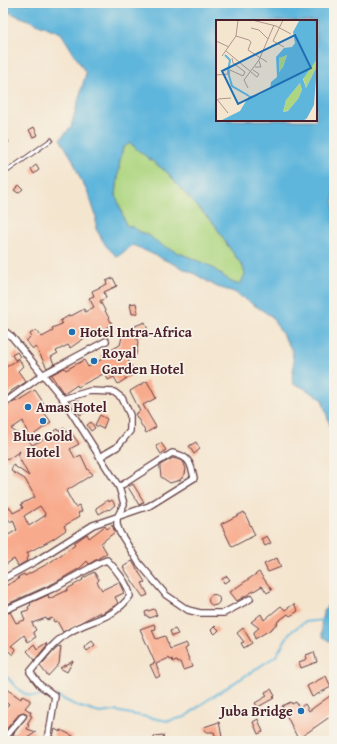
<svg xmlns="http://www.w3.org/2000/svg" width="337" height="744" viewBox="0 0 337 744" font-family="'Gentium Book Plus',serif">
  <rect width="100%" height="100%" fill="#f7f3e8"/>
  <filter id="ink" filterUnits="userSpaceOnUse"><feTurbulence type="fractalNoise" baseFrequency=".025" numOctaves="2"/><feDisplacementMap in="SourceGraphic" scale="8" xChannelSelector="R" yChannelSelector="G"/><feConvolveMatrix kernelMatrix="1 2 1 2 8 2 1 2 1" color-interpolation-filters="sRGB"/></filter>
  <filter id="wash" filterUnits="userSpaceOnUse"><feTurbulence type="fractalNoise" baseFrequency=".012" numOctaves="4" result="noise"/><feDisplacementMap in="SourceGraphic" scale="16" xChannelSelector="R" yChannelSelector="G"/><feGaussianBlur stdDeviation="0.9" result="paint"/><feColorMatrix in="noise" values="0 0 0 0 0 0 0 0 0 0 0 0 0 0 0 0 0 1.4 0 .05"/><feComposite in="paint" operator="in"/></filter>
  <g filter="url(#wash)">
    <rect width="100%" height="100%" fill="#f4e5cf"/>
    <path fill="#aed681" stroke="#7c7a56" d="M131,143L139,151L168,173L179,187L215,225L226,243L243,267L245,274L241,283L237,284L233,283L210,266L161,245L148,235L126,225L116,196L120,159L123,148L127,144Z"/>
    <g fill="#5fb6dc" stroke="#546a84" fill-rule="evenodd">
      <path d="M3,3H329L334,13V424L331,429L322,399L300,386L293,384L292,378L294,365L292,350L271,316L234,292L217,287L195,274L133,245L117,257L106,246L96,229V216L89,195L80,178L73,160L60,139L71,127L86,73L61,33L3,10ZM217,21H316V120H217ZM130,143L139,151L168,173L179,187L215,225L226,243L243,267L245,274L241,283L237,284L233,283L210,266L161,245L148,235L140,232L135,228L126,225L116,195L120,159L123,148Z"/>
      <path d="M334,597V645L322,636C320,617 322,612 334,597Z"/>
    </g>
    <g fill="none" stroke-linecap="round" stroke-linejoin="round">
      <g stroke="#5fb6dc" stroke-width="2">
        <path d="M3,673C12,681 19,694 31,696C37,697 44,695 51,695"/>
        <path d="M57,696L77,706L100,713L115,711L168,721L185,717L206,701L276,656L290,632L305,622L324,620"/>
      </g>
    </g>
    <g id="blocks">
      <g fill="#f8aa8c" fill-rule="evenodd">
        <path d="M34,127L38,135L33,137L29,130Z"/>
        <path d="M3,133L9,142L3,147Z"/>
        <path d="M36,165L39,170L34,174L31,169Z"/>
        <path d="M19,185L23,189L18,193L14,190Z"/>
        <path d="M113,278L117,286L104,292L106,298L100,301L112,324L94,335L93,334L89,335L70,348L68,345L56,351L58,353L51,357L54,364L47,368L36,347L33,349L26,341L31,336L30,334L36,330L42,337L53,331L52,328L62,324L60,321L70,315L71,316L84,309L85,312L94,307L89,298L94,296L92,291L107,284L106,281Z"/>
        <path d="M136,303L138,313L132,314L130,304Z"/>
        <path d="M145,322L149,333L139,337L135,326Z"/>
        <path d="M128,334L136,335L138,343L136,355L127,358L135,373L118,384L114,377L108,380L105,373L78,387L77,385L64,394L51,375L64,368L66,370L84,360L88,367L104,358L102,355L120,345L122,337Z"/>
        <path d="M17,352L20,357L15,360L12,355Z"/>
        <path d="M19,359L23,366L18,371L26,382L11,391V392L3,399V362L6,367Z"/>
        <path d="M147,381L156,398L143,405L156,427L146,433L135,414L140,411L130,391Z"/>
        <path d="M35,390L45,405L41,408L51,422L28,439L32,445L52,435L51,433L58,429L59,431L64,428L68,434L71,432L79,444L70,449L75,458L81,455L88,470L93,474L66,491L75,507L79,505L82,511L78,513L80,516L64,526L66,530L53,539L27,553L29,557L26,559L27,561L23,563L18,566L14,559L3,566V538L17,530L13,520L10,522L8,518L3,519V510L10,507L13,513L23,508L21,504L35,497L25,479L11,471L13,465L29,476L18,456L20,451L7,460L3,454V408L16,400V402ZM23,421L27,432L20,435L11,429ZM40,506L46,515L29,526L24,516Z"/>
        <path d="M78,401L85,412L80,415L74,404Z"/>
        <path d="M100,415L107,419L103,429L95,425Z"/>
        <path d="M91,422L95,428L91,431L87,425Z"/>
        <path d="M196,442L200,449L194,454L189,446Z"/>
        <path d="M161,443L166,450L161,454L156,446Z"/>
        <path d="M173,458L183,461L186,469L185,474L180,480L170,483L161,477L160,468V465Z"/>
        <path d="M133,484L144,502L139,505L128,487Z"/>
        <path d="M108,500L109,502L112,500L115,505L109,510L108,509L99,514L96,508Z"/>
        <path d="M244,512L255,535L232,547L221,524Z"/>
        <path d="M112,525L115,532L101,543L107,553L89,564L87,561L80,568L54,583L3,606V587L19,579L18,577L24,574L25,576L49,563L62,554L75,544L74,543L87,534L89,538L105,526L107,529Z"/>
        <path d="M267,536L271,543L265,546L261,539Z"/>
        <path d="M277,558L281,567L268,572L264,564Z"/>
        <path d="M132,561L145,582L142,583L148,595L143,597L123,567Z"/>
        <path d="M94,572L99,580L97,582L102,590L119,582L124,593L115,597L118,603L114,606L101,614L100,612L63,632L57,621L54,622L52,618L47,620L46,618L32,623L36,630L33,632L36,637L28,642L24,635L11,646L16,649L13,655L3,646V615L10,612L16,623L25,620L22,612L29,610L28,607L31,605L30,603L48,595L49,599L68,590L67,589L83,580L82,579Z"/>
        <path d="M259,572L272,590L267,593L262,586L237,601L230,592Z"/>
        <path d="M227,576L230,580L224,583L222,579Z"/>
        <circle cx="214" cy="600" r="5.5"/>
        <path d="M294,604L298,611L290,616L288,614L277,622L278,623L273,627V628L255,639L254,632L259,628L251,622L261,614L264,620L281,606L285,610Z"/>
        <path d="M154,609L157,615L149,618L148,616H146L145,612Z"/>
        <path d="M154,624L156,629L152,630L156,639L165,636L170,649L186,643L188,647L185,649L192,667L183,670L180,662L178,663L177,661L173,662L172,659L170,660L169,658L156,664L160,676L156,678L150,665L155,663L140,629Z"/>
        <path d="M215,626L219,630L215,634L211,630Z"/>
        <path d="M243,628L252,643L244,648L241,643L244,642L237,633Z"/>
        <path d="M175,629L178,634L172,636L170,631Z"/>
        <path d="M92,641L95,645L87,651L84,647Z"/>
        <path d="M46,643L47,645L35,660L27,651L34,644L37,649Z"/>
        <path d="M61,646L59,664L48,676L40,666L57,648Z"/>
        <path d="M314,652L317,662L301,668L299,662L307,659L306,655Z"/>
        <path d="M73,661L67,672L60,668Z"/>
        <path d="M326,676L331,687L312,697L307,686Z"/>
        <path d="M271,689L275,696L273,697L274,698L258,707L255,703L267,696L265,692Z"/>
        <path d="M8,690L21,699L22,696L30,700V702L25,708L31,712L30,715L32,716L27,724L29,725L27,729L36,732L23,741H20L16,735L15,736L13,734L26,718L27,714L24,712L20,713L3,733V711L9,705L3,700V697Z"/>
        <path d="M334,693V714L298,739L282,706L291,702L292,704L296,702L299,708L305,704L309,711Z"/>
        <path d="M258,719L263,732L258,734L253,722Z"/>
        <path d="M219,722L222,737L216,738L214,732H206L204,727Z"/>
        <path d="M55,729L60,732L61,730L73,736L71,741H63L53,736Z"/>
        <path d="M163,735L164,741H154V736Z"/>
      </g>
    </g>
  </g>
  <g filter="url(#ink)">
    <use href="#blocks" fill-opacity="0" stroke="#643d44" stroke-width="1"/>
    <g fill="none" stroke-linecap="round" stroke-linejoin="round">
      <g stroke="#643d44" stroke-width="5">
        <path id="service" d="M3,174L51,140"/>
      </g>
      <g stroke="#643d44" stroke-width="8">
        <g id="minor">
          <path d="M3,330L12,337L63,399L119,487L124,504L117,518V525L120,533L139,563L166,595L188,610L200,613H224L250,599"/>
          <path d="M63,399L90,391L114,392L122,398L130,415V431L117,447L100,457"/>
          <path d="M3,404L42,375L106,341"/>
          <path d="M3,579L36,561L93,525L149,506L194,478C191,462 188,456 172,453L119,487"/>
          <path d="M3,611L56,587L99,563L107,560C115,568 129,585 130,596C113,620 93,618 70,632C55,640 41,659 30,672L40,685L55,696L49,734L45,741"/>
          <path d="M3,740L23,716"/>
        </g>
      </g>
      <use href="#service" stroke="#fff" stroke-width="3"/>
      <use href="#minor" stroke="#fff" stroke-width="5.5"/>
    </g>
  </g>
  <g fill="#1f6fb2" stroke="#f7f3e8" stroke-width="1.5">
    <circle cx="72" cy="332" r="4"/>
    <circle cx="94" cy="361" r="4"/>
    <circle cx="28" cy="407" r="4"/>
    <circle cx="43" cy="421" r="4"/>
    <circle cx="301" cy="711" r="4"/>
  </g>
  <g text-anchor="middle" stroke-width="3.5" stroke-linejoin="round" paint-order="stroke">
    <g font-size="14" font-weight="bold" fill="#4a1f2b" stroke="#f7f3e8" text-anchor="start">
      <text x="80" y="337">Hotel Intra-Africa</text>
      <text x="102" y="358">Royal<tspan x="102" dy="16">Garden Hotel</tspan></text>
      <text x="36" y="412">Amas Hotel</text>
      <text x="43" y="441" text-anchor="middle">Blue Gold<tspan x="43" dy="16">Hotel</tspan></text>
      <text x="293" y="716" text-anchor="end">Juba Bridge</text>
    </g>
  </g>
  <g transform="translate(216 20)">
    <rect width="101" height="101" fill="#f4e5cf"/>
    <path d="M71,34L67,47L63,52V38ZM101,39V46L90,68L87,57ZM84,63L86,70L82,79L73,90L67,92L70,80Z" fill="#aed681"/>
    <path d="M101,0V39L87,59L90,68L101,46L98,85L91,98L87,101H4L24,91L33,76L43,75L54,69L55,62L61,57L60,37L68,28L76,27L79,23L77,12L83,1ZM71,35L67,47L63,52V38ZM84,63L86,70L82,79L72,91L67,92L70,80Z" fill="#5fb6dc" fill-rule="evenodd"/>
    <path fill="none" stroke="#5fb6dc" stroke-width="2" d="M9,35L14,40L12,52L16,66L33,76"/>
    <path fill="none" stroke="#b0968d" stroke-width="1" d="M36,0L60,6L75,14M67,0L57,21L68,27M35,8L43,10L52,19M20,16L33,20L35,22L32,30L51,42M0,21L13,27M10,31L41,57L43,54L37,50M6,36L20,16L22,0M39,47H45L43,41M0,55L13,54L14,50L27,56L29,52L17,43L16,38M32,68L28,60L43,40L58,5M0,78L12,93M2,79L15,78"/>
    <path fill="#1f6fb2" fill-opacity="0.15" stroke="#1f6fb2" stroke-width="2" d="M79,15L95,48L22,84L6,51Z"/>
    <rect width="101" height="101" fill="none" stroke="#4a1f2b" stroke-width="2"/>
  </g>
  <rect width="337" height="744" fill="none" stroke="#f7f3e8" stroke-width="16"/>
</svg>
